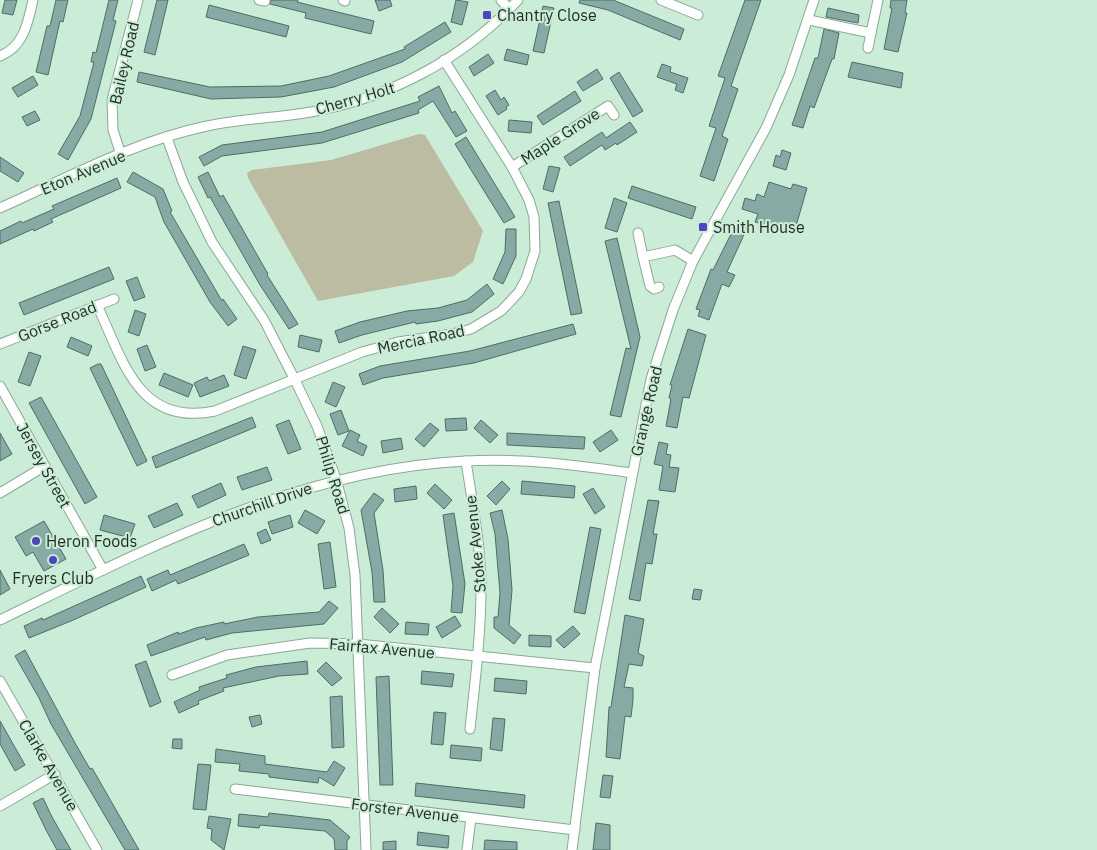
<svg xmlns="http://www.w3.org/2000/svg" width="1097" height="850" viewBox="0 0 1097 850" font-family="'IBM Plex Sans',sans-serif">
  <rect width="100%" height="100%" fill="#cbecd6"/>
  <path fill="#bcbca3" d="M419,134L425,135L483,231L473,262L454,276L318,301L248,178L247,173L252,170L331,160Z"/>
  <g fill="#87aba4" stroke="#496f68">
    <path d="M5,0H17L13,15L2,13Z"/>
    <path d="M56,0H68L63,22L60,21L48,75L36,72L47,26H50Z"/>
    <path d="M109,0H118L113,20L116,21L91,119L68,160L58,154L80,116L94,62H91L93,52L96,53Z"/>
    <path d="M157,0H168L155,55L144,52Z"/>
    <path d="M271,0H298L297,2L374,21L371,34L305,18L306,13L270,4Z"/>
    <path d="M375,0H390L392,6L379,11Z"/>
    <path d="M456,0L468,2L462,25L451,22Z"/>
    <path d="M580,0H613L684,29L680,40L608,10L579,3Z"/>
    <path d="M745,0H761L731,86L738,89L722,136L728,139L714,181L700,176L716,128L709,126L725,78L718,76Z"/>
    <path d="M891,0H907L905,13H907L898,52L884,49L892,8H890Z"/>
    <path d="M209,5L289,26L286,37L206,17Z"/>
    <path d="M543,6L554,8L544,53L533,51Z"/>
    <path d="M828,8L859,15L858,23L826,17Z"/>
    <path d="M445,22L451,32L402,62L334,87L281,97L211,99L137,82L139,72L210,87L281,86L329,76L405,49L404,47Z"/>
    <path d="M824,29L839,33L834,59H832L814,108L810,106L803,128L792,125L815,58H818Z"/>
    <path d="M507,49L529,55L527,65L504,60Z"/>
    <path d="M488,54L494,63L474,76L469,67Z"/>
    <path d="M852,62L903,73L901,88L848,77Z"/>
    <path d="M662,64L671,67L670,72L688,78L683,93L675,90L677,84L657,77Z"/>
    <path d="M597,69L603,79L583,91L577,82Z"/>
    <path d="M619,72L643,111L633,117L610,78Z"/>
    <path d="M33,76L38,85L18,97L12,88Z"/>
    <path d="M439,86L452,113L455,111L467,131L456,137L433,101L418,110L419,113L322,143L222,156L204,166L199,157L222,145L322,132L420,101L418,97Z"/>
    <path d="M495,90L501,100L504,97L509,105L506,107L507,109L498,115L486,96Z"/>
    <path d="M575,91L581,101L543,125L537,116Z"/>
    <path d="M35,111L40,120L27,126L22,117Z"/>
    <path d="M509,120L532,122L531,133L508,131Z"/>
    <path d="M630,122L637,132L617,145L616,143L605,150L602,145L570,166L564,157L602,132L606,138Z"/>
    <path d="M466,137L515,217L504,223L455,144Z"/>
    <path d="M782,150L791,153L786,170L773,166L776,155L780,157Z"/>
    <path d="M0,157L24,173L18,182L0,171Z"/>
    <path d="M549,166L560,168L553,192L543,189Z"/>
    <path d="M133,172L163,189L172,211L170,212L222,301L223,299L237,319L228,326L210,302L164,222L155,197L127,182Z"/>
    <path d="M208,172L220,197L223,195L268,274L267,275L298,324L289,329L260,285L210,197L208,198L198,177Z"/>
    <path d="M117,178L121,188L51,219L53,222L34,231L33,229L0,244V231L21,221L22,223L54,209L52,206Z"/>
    <path d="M769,182L791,189L793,184L807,188L794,233L755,222L758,214L742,209L745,198L755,201L757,194L764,197Z"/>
    <path d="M632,186L696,207L692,219L628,198Z"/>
    <path d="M614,198L627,203L617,232L605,228Z"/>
    <path d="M559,201L582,313L571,315L548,203Z"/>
    <path d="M737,222L747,228L727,272L735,275L729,287L722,284L709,320L698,316L700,310L696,309L711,269L713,270Z"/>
    <path d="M506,229H516V256L503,284L493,279L505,252Z"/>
    <path d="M617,238L640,337L621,417L610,415L626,348L631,349L605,241Z"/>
    <path d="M109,267L114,279L24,315L19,303Z"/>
    <path d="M137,277L145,297L134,301L126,281Z"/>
    <path d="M487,284L494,294L472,312L438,321L416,324L415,322L362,335L339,343L335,331L360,322L407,311L438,308L467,300Z"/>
    <path d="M135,310L146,314L139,336L128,332Z"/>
    <path d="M573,324L576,334L474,363L383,378L363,385L359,374L380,366L470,351Z"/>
    <path d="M688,329L706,335L689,398L683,397L677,428L666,426L671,399L669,398L672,385H670Z"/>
    <path d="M300,335L322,340L319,352L298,347Z"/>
    <path d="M71,337L92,346L88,356L67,347Z"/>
    <path d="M147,345L156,367L145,371L137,349Z"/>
    <path d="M243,346L256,350L246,379L234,375Z"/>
    <path d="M29,352L41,356L30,386L18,382Z"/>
    <path d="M98,364H101L147,461L137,466L90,368Z"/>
    <path d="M164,373L193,385L188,397L159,385Z"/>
    <path d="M224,375L229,386L200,397L194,383L207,377L209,381Z"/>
    <path d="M333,382L345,387L336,407L325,402Z"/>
    <path d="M41,397L97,497L85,504L29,403Z"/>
    <path d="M341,410L349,431L338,435L330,414Z"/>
    <path d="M252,417L256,427L156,468L152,457Z"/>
    <path d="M466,418L467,430L446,431L445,419Z"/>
    <path d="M289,420L301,449L288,454L276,425Z"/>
    <path d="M481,420L498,435L490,443L474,428Z"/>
    <path d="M430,423L439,430L424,447L415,439Z"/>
    <path d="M350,430L360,435L357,441L367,446L363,456L342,446Z"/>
    <path d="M611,430L618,440L600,452L593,442Z"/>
    <path d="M0,433L12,454L0,461Z"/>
    <path d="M507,433L585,437L584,449L507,445Z"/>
    <path d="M401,438L403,449L383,453L381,441Z"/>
    <path d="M659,442L668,444L666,454L671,455L669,467L679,468L675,492L659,490L663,466L654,464Z"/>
    <path d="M267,467L272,480L242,490L237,477Z"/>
    <path d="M502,481L510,489L496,505L487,496Z"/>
    <path d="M522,481L575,486L574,498L521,494Z"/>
    <path d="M221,483L226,495L198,508L192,496Z"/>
    <path d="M435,484L452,500L444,509L427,493Z"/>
    <path d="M416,486L417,499L395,502L394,489Z"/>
    <path d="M593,488L605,507L595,514L583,494Z"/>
    <path d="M374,493L384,500L374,513L383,570L385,602H374L372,572L361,510Z"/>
    <path d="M648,500L659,501L653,534H657L652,564L646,563L640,601L629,599Z"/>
    <path d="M177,503L183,515L154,528L148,516Z"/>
    <path d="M305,510L325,521L317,534L298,523Z"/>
    <path d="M502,510L508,539L512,590L509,625L521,635L514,644L494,628V617H498L500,593L495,534L490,513Z"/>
    <path d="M454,513L465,584L462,613L451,612L453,586L443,515Z"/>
    <path d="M104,515L135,524L130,538L100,530Z"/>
    <path d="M290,515L293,527L272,534L268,522Z"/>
    <path d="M44,521L66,559L44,571L33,552L26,556L15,537Z"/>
    <path d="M590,527L601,529L585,614L574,612Z"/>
    <path d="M266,529L271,540L261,544L257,533Z"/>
    <path d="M330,542L336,587L324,589L318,544Z"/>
    <path d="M244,544L249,555L178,584L176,580L152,591L147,579L168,570L170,575Z"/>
    <path d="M0,570L10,589L0,595Z"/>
    <path d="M141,576L146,587L71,621L29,638L24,626L42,618L43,620Z"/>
    <path d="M694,589L702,590L700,600L692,599Z"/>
    <path d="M329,601L338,608L324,624L232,633L206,640L205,637L151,656L147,645L178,632L179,634L196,628L224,622V624L258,617L319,612Z"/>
    <path d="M382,608L399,624L390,633L374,617Z"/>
    <path d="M625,615L644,619L638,653L644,656L642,666L629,664L624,687L633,688V700L631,717L625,716L620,759L606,757L609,707H611Z"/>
    <path d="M455,616L461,626L442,638L436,627Z"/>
    <path d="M406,622L429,624L428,635L405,634Z"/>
    <path d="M573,626L580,634L564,648L556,640Z"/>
    <path d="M529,635L551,636V647L529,646Z"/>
    <path d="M25,650L75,743L90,769L92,768L139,850H125L51,724L39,698L15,656Z"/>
    <path d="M146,661L161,702L150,707L135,665Z"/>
    <path d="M307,661L308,674L279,676L223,688L224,691L198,701L199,704L179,713L174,702L200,690L199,687L227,678L226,675L256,667Z"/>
    <path d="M326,662L342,678L332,686L317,671Z"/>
    <path d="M422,671L454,674L452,687L421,684Z"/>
    <path d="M389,676L393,785H380L376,677Z"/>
    <path d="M495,678L527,681L526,694L494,691Z"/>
    <path d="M342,696L344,747L332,748L330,697Z"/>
    <path d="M434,712L446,713L443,745L431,744Z"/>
    <path d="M260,715L262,724L252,727L249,717Z"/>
    <path d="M493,718L505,719L502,751L490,749Z"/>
    <path d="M0,721L25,765L15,771L0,744Z"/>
    <path d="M173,739H182V749L172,748Z"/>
    <path d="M451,745L482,748L481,761L450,758Z"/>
    <path d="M216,749L265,756V764L327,772L334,761L345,768L334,786L319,777L318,783L269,777V774L239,771L240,764L215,762Z"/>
    <path d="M198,764L211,765L206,810L193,809Z"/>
    <path d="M603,775L613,776L610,798L600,797Z"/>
    <path d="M416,783L525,795L524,808L415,796Z"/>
    <path d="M43,798L52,817L71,850H57L46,830L33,803Z"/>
    <path d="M269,813L330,820L350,837L347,841V850H335L334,839L325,831L260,825L259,828L238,826L239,814L268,817Z"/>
    <path d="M209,816L231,819L224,850L211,840L212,829L207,828Z"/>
    <path d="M596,823L610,825V850H593Z"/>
    <path d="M418,832L449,836L448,848L417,845Z"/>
    <path d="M485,840L517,842V850H484Z"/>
    <path d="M396,841V850H383V842Z"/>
  </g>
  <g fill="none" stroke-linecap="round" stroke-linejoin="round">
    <g stroke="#8aa994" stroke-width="11">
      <g id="street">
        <path d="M259,0L265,1"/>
        <path d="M343,0L345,1"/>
        <path d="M501,0L509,9"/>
        <path d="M661,0L698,15"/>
        <path d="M809,20L871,33L878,0"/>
        <path d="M868,48L871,33"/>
        <path d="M0,56C24,47 28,22 33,0"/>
        <path d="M167,138L183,182L212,242L264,320L295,380L317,426L336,479L349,528L355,575L366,850"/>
        <path d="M121,155L113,130L112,100L138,0"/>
        <path d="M512,167L608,106L614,115"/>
        <path d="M0,208C67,178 135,141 207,126C239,119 273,118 305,113C386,100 462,60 518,0"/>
        <path d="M638,233L643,257"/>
        <path d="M659,287L654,289L650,286L643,257L675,250L693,261"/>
        <path d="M97,305C123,360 138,427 215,411L362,352L398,342L452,334L471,329L501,311L519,292L526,279L535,251L534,217L529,200L512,167L444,60"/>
        <path d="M0,344L114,299"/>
        <path d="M0,386L103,570"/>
        <path d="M466,461C472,502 481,545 481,587C481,634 475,682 470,729"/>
        <path d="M0,493L45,466"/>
        <path d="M0,620C148,548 298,469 466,461C522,458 577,465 632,473"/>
        <path d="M172,675L227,655L310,643L358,644L595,668"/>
        <path d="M0,681L97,850"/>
        <path d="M235,789L575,830"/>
        <path d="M0,806L55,774"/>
        <path d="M467,850L471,818"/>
        <path d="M572,850L595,668L651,379L673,310L693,261L766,128L789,75L814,0"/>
      </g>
    </g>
    <use href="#street" stroke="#fff" stroke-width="9"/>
  </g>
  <g fill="#4d45bb" stroke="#cbecd6" stroke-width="2">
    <rect x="482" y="10" width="10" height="10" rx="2.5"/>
    <rect x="698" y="222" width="10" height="10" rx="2.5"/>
    <circle cx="36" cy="541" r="5"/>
    <circle cx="53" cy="560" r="5"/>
  </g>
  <g text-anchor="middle" stroke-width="4" stroke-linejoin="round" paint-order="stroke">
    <g font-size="16" fill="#1f2b23" stroke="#cbecd6" text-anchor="start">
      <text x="497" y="21">Chantry Close</text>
      <text x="713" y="233">Smith House</text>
      <text x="46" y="547">Heron Foods</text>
      <text x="53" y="584" text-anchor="middle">Fryers Club</text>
    </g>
    <g font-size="16" fill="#1f2b23" stroke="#cbecd6">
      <text transform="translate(124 63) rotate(-77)" y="6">Bailey Road</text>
      <text transform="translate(355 98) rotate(-16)" y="6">Cherry Holt</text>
      <text transform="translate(560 136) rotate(-33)" y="6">Maple Grove</text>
      <text transform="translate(83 172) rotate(-23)" y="6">Eton Avenue</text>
      <text transform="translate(57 321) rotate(-22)" y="6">Gorse Road</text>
      <text transform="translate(421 339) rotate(-12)" y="6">Mercia Road</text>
      <text transform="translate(646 411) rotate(-77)" y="6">Grange Road</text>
      <text transform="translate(44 465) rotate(61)" y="6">Jersey Street</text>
      <text transform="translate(333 475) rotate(73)" y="6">Philip Road</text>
      <text transform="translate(262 504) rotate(-19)" y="6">Churchill Drive</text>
      <text transform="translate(475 544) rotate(-96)" y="6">Stoke Avenue</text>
      <text transform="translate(382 648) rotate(5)" y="6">Fairfax Avenue</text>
      <text transform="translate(49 765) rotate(60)" y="6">Clarke Avenue</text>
      <text transform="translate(405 810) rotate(7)" y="6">Forster Avenue</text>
    </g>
  </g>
</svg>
